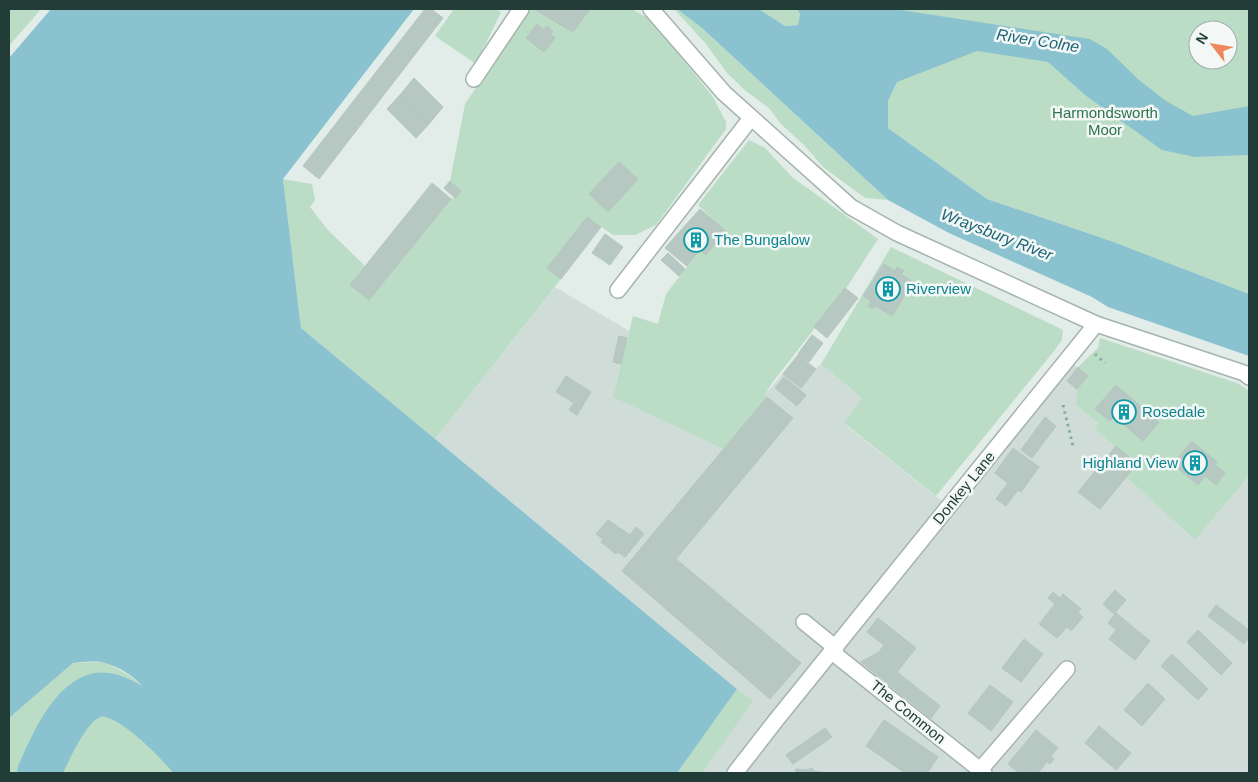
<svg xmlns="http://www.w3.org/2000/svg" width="1258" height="782" viewBox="0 0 1258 782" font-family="Helvetica,sans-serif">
  <rect width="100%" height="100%" fill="#e2ece8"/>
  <path fill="#d0dcd7" d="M555,287L629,331L613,397H767L765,395L798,355L816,369L821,364L862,398L844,424L952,509L1070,362L1088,376L1077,389L1076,405L1098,423L1094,429L1137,464L1126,477L1195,540L1249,476V773H702L752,701L435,439Z"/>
  <g fill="#bbddc6" fill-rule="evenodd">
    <path d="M9,9H41L9,46Z"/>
    <path d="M454,9H495L501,12L476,64L435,36Z"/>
    <path d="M529,9H632L651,20L713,97L726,122V129L656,225L635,235H613L587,217L547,268L561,279L435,439L301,328L283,179L312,184L315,200L310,207L327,229L365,266L350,285L369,300L451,199L455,198L461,191L450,181L465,104Z"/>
    <path d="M674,9H677L702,28L888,200L865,198L823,167L805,146L781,124L769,108L747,92L727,73L706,44Z"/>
    <path d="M759,9H797L800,14L798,25L785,26Z"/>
    <path d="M894,9H1249V294L1111,241L987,199L888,128V101L897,82ZM1198,30H1228V60H1198Z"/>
    <path d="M749,140L765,148L792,177L878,239L847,287L772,383L765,395L767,397L724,449L613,397L633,316L658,324L666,294L700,250L706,255L726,232L698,205Z"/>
    <path d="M891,247L1063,330L1062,340L1054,351L936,496L844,423L862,398L821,364Z"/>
    <path d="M1100,338L1237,383L1249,391V476L1195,540L1126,477L1137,464L1094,429L1098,423L1076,405L1077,389L1088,376L1078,367L1098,348Z"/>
    <path d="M103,662C131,674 154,688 158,720L214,760L221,773H9V718L73,663Z"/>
    <path d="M737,689L753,701L702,773H677Z"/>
  </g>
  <g fill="#8bc2d0">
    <path d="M51,9H414L283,179L301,328L737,689L677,773H221L214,760L158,720C154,691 132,671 105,663C96,660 83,662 73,663L9,718V58Z"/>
    <path d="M677,9H759L785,26L798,25L800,14L797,9H894L1090,39L1107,49L1139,80L1166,101L1193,116L1249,106V155L1195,157L1162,150L1085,95L1048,62L977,51L897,82L888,101V128L987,199L1111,241L1249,294V356L1108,307L1092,297L949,233L888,200L702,28Z"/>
  </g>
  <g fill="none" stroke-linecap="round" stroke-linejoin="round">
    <path stroke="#8bc2d0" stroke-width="44" d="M39,773C49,750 70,701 97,695C129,688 184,750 202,773"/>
  </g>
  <g fill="#b7c7c1" stroke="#b5c5bf">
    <path d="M425,9H431L443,18L319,179L303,166Z"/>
    <path d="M538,9H590L573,32L537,11Z"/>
    <path d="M537,24L544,30L547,26L553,31L551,34L555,38L544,52L526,38Z"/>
    <path d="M414,78L443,107L429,124L400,95Z"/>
    <path d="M400,95L429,124L416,138L387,109Z"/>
    <path d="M619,162L638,179L608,212L589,194Z"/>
    <path d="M450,181L461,191L455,198L444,188Z"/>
    <path d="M432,183L451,199L369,300L350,285Z"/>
    <path d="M700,209L726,231L706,255L700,250L687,266L665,248Z"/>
    <path d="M587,217L601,227L561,279L547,268Z"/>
    <path d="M605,234L623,247L610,265L592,253Z"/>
    <path d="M668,253L685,269L679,276L661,260Z"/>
    <path d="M884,264L895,271L897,267L904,271L901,274L913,282L892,316L876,306L873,309L868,306L871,301L863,296Z"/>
    <path d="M845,288L858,298L827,338L814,327Z"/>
    <path d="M812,335L823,343L809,362L798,354Z"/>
    <path d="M619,336L627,338L621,364L613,362Z"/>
    <path d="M798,355L816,369L801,388L783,374Z"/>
    <path d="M1078,367L1088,376L1077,389L1067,381Z"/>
    <path d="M566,376L591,392L577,415L569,410L574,403L556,392Z"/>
    <path d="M784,377L806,395L797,406L775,388Z"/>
    <path d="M1116,385L1159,422L1143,441L1114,416L1110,421L1095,409Z"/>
    <path d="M767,397L793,418L676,559L801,663L770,699L622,571Z"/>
    <path d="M1045,417L1056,426L1032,458L1021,450Z"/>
    <path d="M1192,441L1217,462L1215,465L1225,473L1216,485L1205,476L1198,485L1173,464Z"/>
    <path d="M1116,446L1137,464L1100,509L1078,492Z"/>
    <path d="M1013,448L1039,467L1021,492L1018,490L1006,506L996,499L1008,483L995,473Z"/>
    <path d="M608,520L630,535L636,527L644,534L625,557L618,552L616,554L601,542L603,539L596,534Z"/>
    <path d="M1115,590L1126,600L1114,614L1103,604Z"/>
    <path d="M1053,592L1060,598L1063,594L1081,609L1078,613L1083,617L1071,631L1067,627L1057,638L1039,624L1055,604L1048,598Z"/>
    <path d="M1216,605L1249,630V637L1244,644L1208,616Z"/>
    <path d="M1116,613L1150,641L1135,660L1109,639L1116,630L1108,623Z"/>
    <path d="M878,618L916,648L897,672L940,706L931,718L861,662L879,652L884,645L867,632Z"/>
    <path d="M1198,630L1232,663L1221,675L1187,642Z"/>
    <path d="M1024,639L1043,654L1021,682L1002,668Z"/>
    <path d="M1172,654L1208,689L1198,700L1161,666Z"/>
    <path d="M1148,683L1165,699L1142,726L1124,710Z"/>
    <path d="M990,685L1013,702L991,731L968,713Z"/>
    <path d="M884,720L938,757L927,773H905L866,746Z"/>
    <path d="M1099,726L1131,753L1116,770L1085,743Z"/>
    <path d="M825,728L832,737L793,764L786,755Z"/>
    <path d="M1036,730L1058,748L1051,756L1054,759L1050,764L1047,762L1038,773L1027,771L1019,773L1008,764Z"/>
    <path d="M810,768L813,769V771L828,773H795L796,769L809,770Z"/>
  </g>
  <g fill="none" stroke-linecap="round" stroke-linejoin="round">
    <g stroke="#a5b4af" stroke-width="18">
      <g id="minor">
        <path d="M651,9L724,93L851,207L897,233L1096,324L1244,373L1249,377"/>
        <path d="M474,79L521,9"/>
        <path d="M618,290L751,118"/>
        <path d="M804,622L836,648"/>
        <path d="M832,652L984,773"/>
        <path d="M980,770L1067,669"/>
        <path d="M735,773L777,719L1096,324"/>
      </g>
    </g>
    <g stroke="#83afa3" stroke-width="3" stroke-dasharray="2.5 4" stroke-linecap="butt">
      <path d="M1095,354L1105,363"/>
      <path d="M1063,405L1073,446"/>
    </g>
    <use href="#minor" stroke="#fff" stroke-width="15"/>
  </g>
  <defs>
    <g id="building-ring" transform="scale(1.25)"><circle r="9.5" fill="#f3f8f6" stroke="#0f9aa8" stroke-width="1.5"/><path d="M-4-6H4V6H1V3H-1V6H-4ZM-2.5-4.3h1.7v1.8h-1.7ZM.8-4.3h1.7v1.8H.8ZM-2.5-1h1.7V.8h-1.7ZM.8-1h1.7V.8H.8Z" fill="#0f9aa8"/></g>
  </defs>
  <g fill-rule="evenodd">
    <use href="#building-ring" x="696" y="240"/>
    <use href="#building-ring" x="888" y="289"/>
    <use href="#building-ring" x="1124" y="412"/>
    <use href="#building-ring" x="1195" y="463"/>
  </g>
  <g text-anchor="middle" stroke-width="5" stroke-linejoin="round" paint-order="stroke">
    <g font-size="15" fill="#2d734c" stroke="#f3f8f6">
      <text x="1105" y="118">Harmondsworth<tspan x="1105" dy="17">Moor</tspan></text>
    </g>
    <g font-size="15" fill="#0d838f" stroke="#f3f8f6" text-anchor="start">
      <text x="714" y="245">The Bungalow</text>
      <text x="906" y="294">Riverview</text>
      <text x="1142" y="417">Rosedale</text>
      <text x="1178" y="468" text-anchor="end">Highland View</text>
    </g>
    <g font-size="15" fill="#223d37" stroke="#f3f8f6">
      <text transform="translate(964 488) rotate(-51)" y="5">Donkey Lane</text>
      <text transform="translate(908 712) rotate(39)" y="5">The Common</text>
    </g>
    <g font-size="16" font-style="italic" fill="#1e6477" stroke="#f3f8f6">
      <text transform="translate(1038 40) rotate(9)" y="6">River Colne</text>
      <text transform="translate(997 234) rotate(21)" y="6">Wraysbury River</text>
    </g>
  </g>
  <rect width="1258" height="782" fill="none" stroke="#223d37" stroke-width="20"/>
  <g transform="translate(1213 45) rotate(301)"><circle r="24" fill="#f3f8f6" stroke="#9fadaa"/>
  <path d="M0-4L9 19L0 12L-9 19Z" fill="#ef895d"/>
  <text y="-8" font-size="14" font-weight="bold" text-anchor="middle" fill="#223d37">N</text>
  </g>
</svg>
